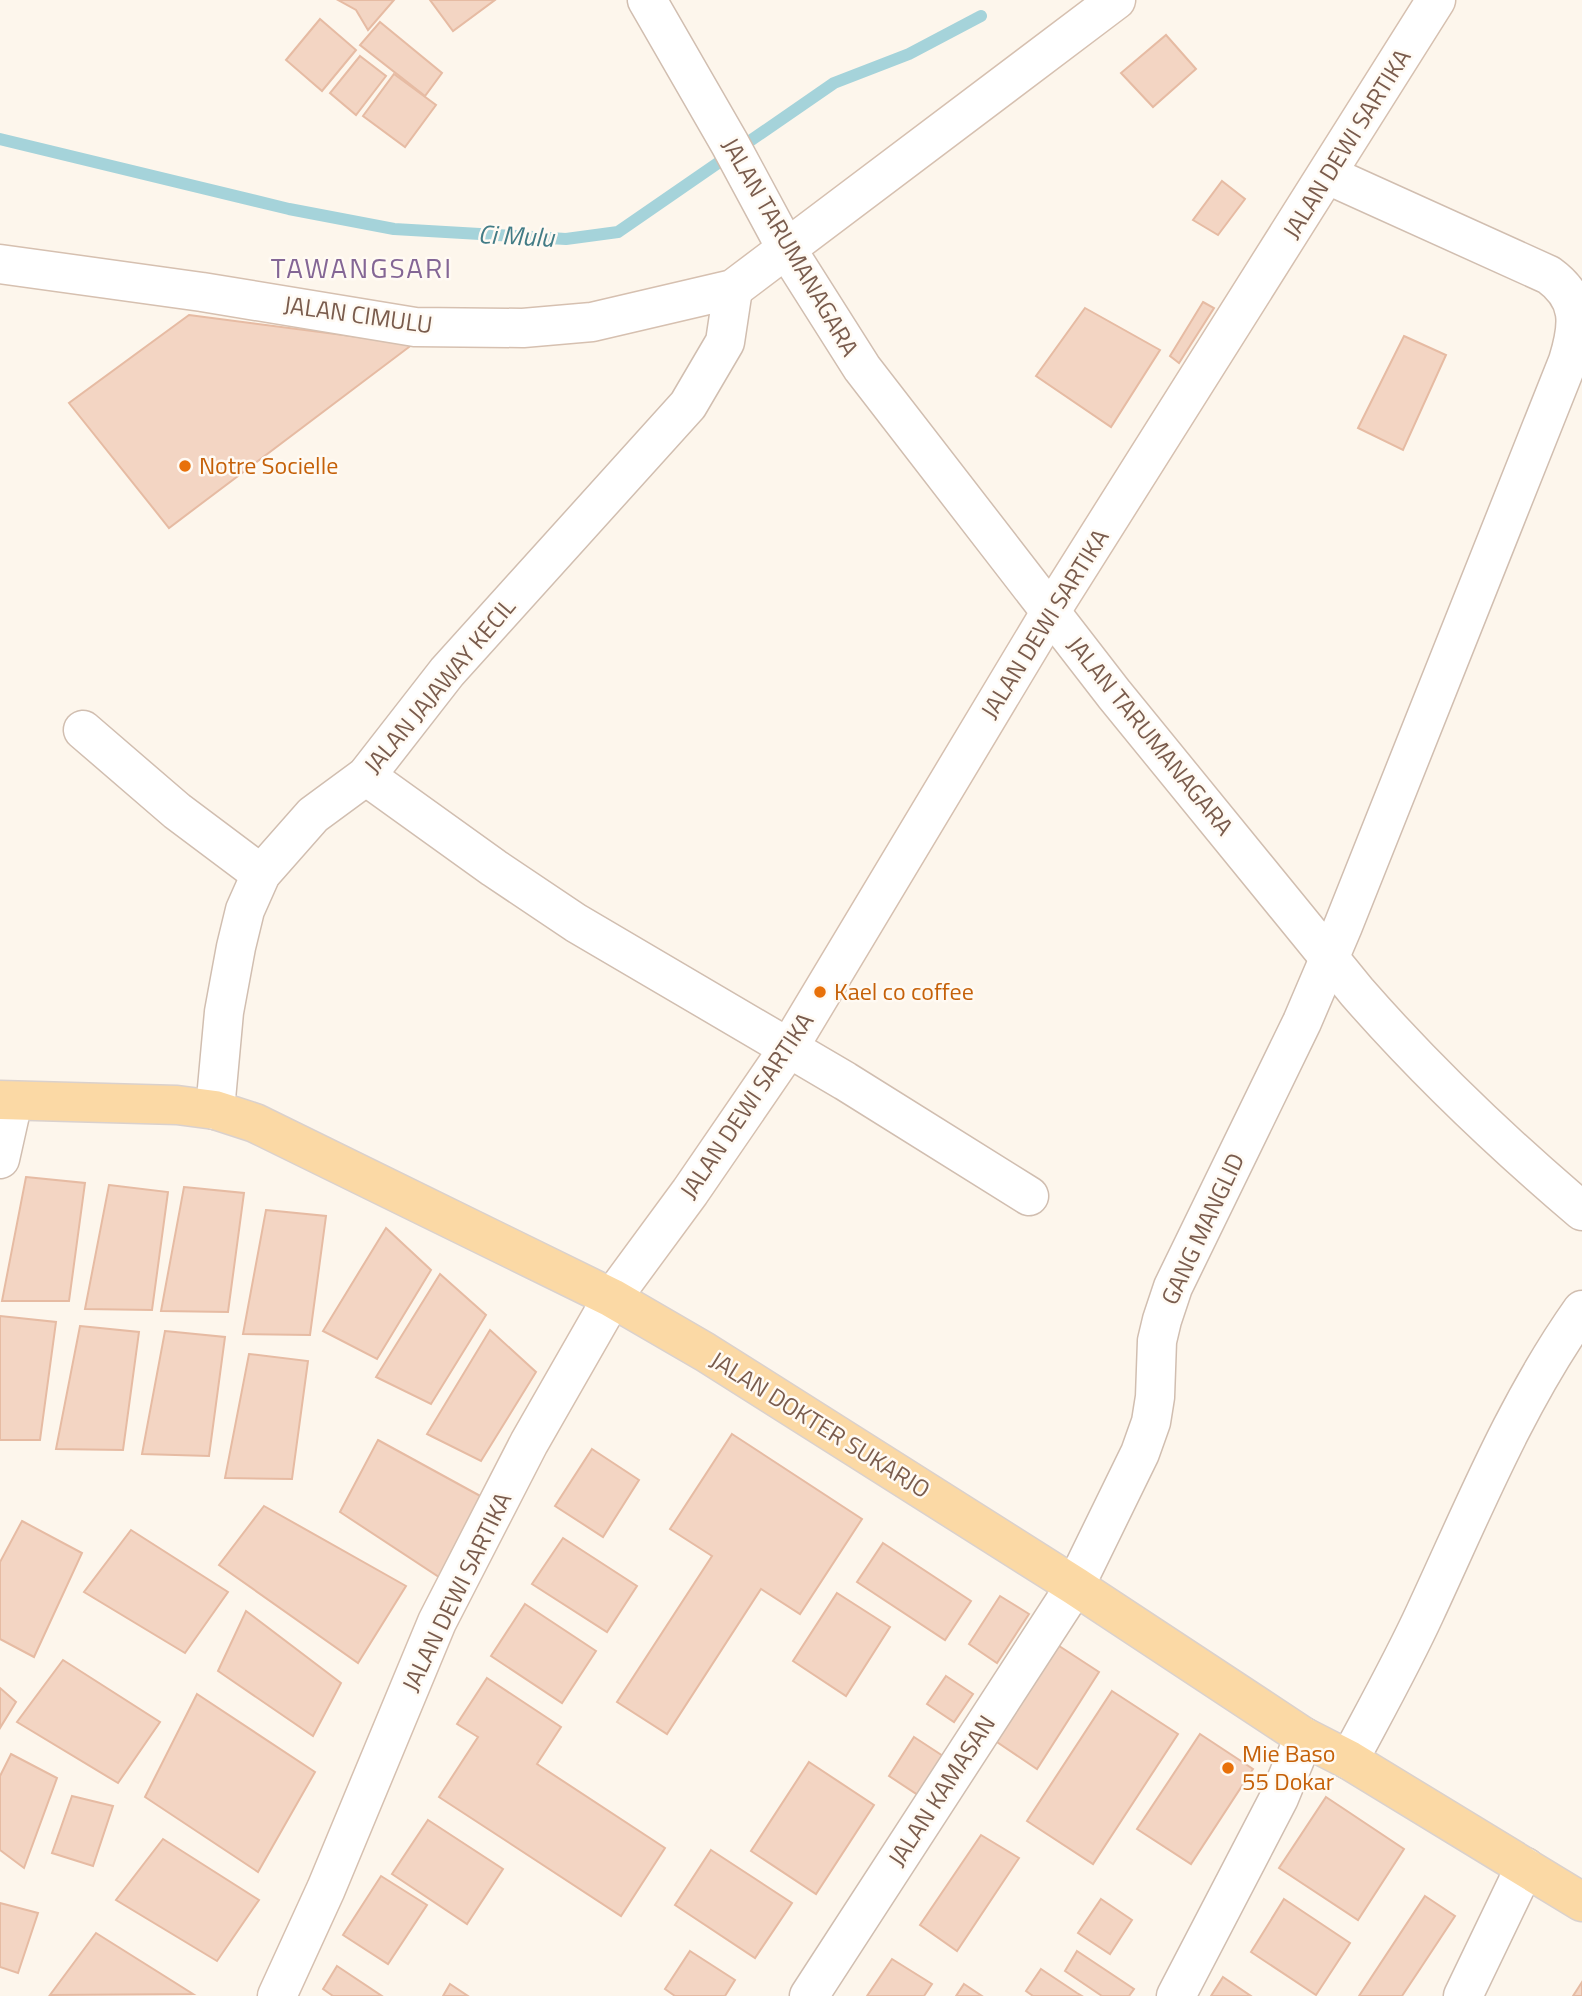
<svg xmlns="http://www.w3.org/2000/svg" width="1582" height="1996" viewBox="0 0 1582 1996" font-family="'Titillium Web',sans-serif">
  <rect width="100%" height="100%" fill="#fdf6ec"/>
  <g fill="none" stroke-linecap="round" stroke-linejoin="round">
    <path stroke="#a5d3da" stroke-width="12" d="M0,139L289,209L394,229L566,239L618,232L834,83L909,54L981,16"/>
  </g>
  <g fill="#f3d5c3" stroke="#e6bba3" stroke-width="2">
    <path d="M338,0H394L368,30L356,10Z"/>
    <path d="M430,0H495L453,31Z"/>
    <path d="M320,19L356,50L322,91L286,60Z"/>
    <path d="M380,22L442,73L425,96L360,45Z"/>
    <path d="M1166,35L1196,69L1153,107L1121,73Z"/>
    <path d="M360,56L386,76L356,115L330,93Z"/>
    <path d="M394,74L436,105L405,147L363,116Z"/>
    <path d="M1222,181L1245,199L1218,235L1193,220Z"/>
    <path d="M1203,302L1214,308L1179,363L1170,356Z"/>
    <path d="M1085,308L1160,350L1111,427L1036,376Z"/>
    <path d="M189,315L413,344L169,528L69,403Z"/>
    <path d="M1404,336L1446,355L1403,450L1358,428Z"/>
    <path d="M26,1177L85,1183L69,1301H2Z"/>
    <path d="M109,1185L168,1192L152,1310L85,1309Z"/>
    <path d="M184,1187L244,1193L228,1312L161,1311Z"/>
    <path d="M266,1210L326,1216L310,1335L243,1334Z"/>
    <path d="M386,1228L431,1270L377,1359L323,1331Z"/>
    <path d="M440,1274L486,1315L431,1404L376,1377Z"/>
    <path d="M0,1316L56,1322L40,1440H0Z"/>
    <path d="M80,1326L139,1332L123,1450L56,1449Z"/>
    <path d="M490,1330L536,1372L481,1461L427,1434Z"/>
    <path d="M165,1331L225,1337L209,1456L142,1454Z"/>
    <path d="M249,1354L308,1361L292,1479L225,1478Z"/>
    <path d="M732,1434L862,1519L800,1614L761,1589L667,1734L617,1702L712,1556L670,1529Z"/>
    <path d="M378,1440L484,1498L442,1579L340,1512Z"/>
    <path d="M592,1449L639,1480L603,1537L555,1506Z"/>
    <path d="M264,1506L406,1586L358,1663L219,1565Z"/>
    <path d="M22,1521L82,1553L34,1657L0,1639V1562Z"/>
    <path d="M131,1530L228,1592L185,1653L84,1592Z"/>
    <path d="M563,1538L637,1586L607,1632L532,1584Z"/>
    <path d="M883,1543L971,1601L945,1640L857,1582Z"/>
    <path d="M837,1593L890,1627L846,1696L793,1661Z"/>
    <path d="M1000,1596L1029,1614L997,1663L969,1644Z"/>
    <path d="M525,1604L596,1651L562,1703L491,1656Z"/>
    <path d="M246,1611L341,1683L313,1736L218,1671Z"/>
    <path d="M1053,1642L1099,1672L1037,1769L991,1738Z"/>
    <path d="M63,1660L160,1722L118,1783L17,1722Z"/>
    <path d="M946,1676L973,1694L954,1722L927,1704Z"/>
    <path d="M487,1678L561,1727L537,1764L665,1848L621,1916L439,1797L478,1737L457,1724Z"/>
    <path d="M0,1688L16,1702L0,1728Z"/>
    <path d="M1112,1691L1178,1734L1093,1864L1027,1821Z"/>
    <path d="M197,1694L315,1772L258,1872L145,1797Z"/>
    <path d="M1200,1734L1253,1769L1191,1864L1137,1829Z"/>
    <path d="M914,1737L943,1756L918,1795L889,1776Z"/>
    <path d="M11,1754L57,1778L24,1868L0,1850V1776Z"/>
    <path d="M809,1762L874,1805L816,1894L751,1851Z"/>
    <path d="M72,1796L113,1806L93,1866L52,1853Z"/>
    <path d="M1326,1797L1404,1849L1358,1920L1279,1868Z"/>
    <path d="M428,1820L503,1869L467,1924L392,1874Z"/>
    <path d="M981,1835L1019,1858L957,1951L920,1925Z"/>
    <path d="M163,1839L259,1900L217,1961L116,1900Z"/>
    <path d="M711,1850L792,1903L755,1958L675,1905Z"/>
    <path d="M381,1876L427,1905L388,1964L343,1935Z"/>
    <path d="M1425,1896L1455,1916L1422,1966L1402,1996H1359Z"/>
    <path d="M1101,1899L1132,1920L1110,1954L1078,1933Z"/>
    <path d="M1284,1899L1350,1943L1316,1995L1251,1952Z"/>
    <path d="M0,1903L38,1913L18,1973L0,1967Z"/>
    <path d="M96,1933L193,1994L50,1995Z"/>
    <path d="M690,1951L735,1980L725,1996H675L665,1989Z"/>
    <path d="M1077,1951L1134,1989L1129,1996H1102L1065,1971Z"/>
    <path d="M892,1959L932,1984L924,1996H867Z"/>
    <path d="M337,1966L382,1996H333L323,1989Z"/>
    <path d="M1041,1969L1077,1993L1082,1996H1033L1026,1991Z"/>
    <path d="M1223,1977L1251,1996H1211Z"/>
    <path d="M1582,1982V1996H1573Z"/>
    <path d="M450,1984L468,1996H443Z"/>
    <path d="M964,1984L982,1996H956Z"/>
  </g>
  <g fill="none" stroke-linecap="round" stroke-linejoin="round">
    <g stroke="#d1beb0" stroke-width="41">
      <g id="street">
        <path d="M647,0L730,144L786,248L862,368L1114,694L1357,992C1426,1071 1502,1143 1582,1211"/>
        <path d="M83,730L177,811L261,874"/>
        <path d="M366,776L494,868L576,923L845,1081L1029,1196"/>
        <path d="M215,1110L224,1012L236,947L245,910L261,874L313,815L366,776L447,672L688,405L725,342L733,289"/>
        <path d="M0,1159L13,1101"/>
        <path d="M1349,1760C1375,1711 1402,1663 1425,1613C1473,1510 1516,1403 1582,1310"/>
        <path d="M809,1996L1075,1586L1140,1453L1151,1422L1155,1397L1157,1341L1162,1320L1173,1287L1302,1022L1343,926L1568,361C1579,325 1582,299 1549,275L1328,175"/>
        <path d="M1176,1996L1279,1798L1304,1737"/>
        <path d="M1463,1996L1525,1867"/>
      </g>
    </g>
    <g stroke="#d6c0b0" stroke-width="41">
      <g id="secondary">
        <path d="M0,264L202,292L415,327L523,328L592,322L733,289L1116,0"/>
        <path d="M277,1996L326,1889L437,1622L529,1443L612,1298L690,1192L788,1049L1051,611L1436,0"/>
      </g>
    </g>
    <g stroke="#dad1cd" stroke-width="41">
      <path id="primary" d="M0,1100L177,1105L215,1110L255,1123L612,1298L705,1352L1075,1586L1304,1737L1349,1760L1582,1902"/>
    </g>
    <use href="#street" stroke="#fff" stroke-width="38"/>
    <use href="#secondary" stroke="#fff" stroke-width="38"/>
    <use href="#primary" stroke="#fbd9a5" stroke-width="38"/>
  </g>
  <g fill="#e8710a" stroke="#fffaf3" stroke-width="2.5">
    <circle cx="185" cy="466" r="7"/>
    <circle cx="820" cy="992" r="7"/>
    <circle cx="1228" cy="1768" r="7"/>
  </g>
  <g text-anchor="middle" stroke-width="5" stroke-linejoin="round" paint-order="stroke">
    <g font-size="24" fill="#7a5c4d" stroke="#fffaf3">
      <text transform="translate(1347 144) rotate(-58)" y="8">JALAN DEWI SARTIKA</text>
      <text transform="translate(790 247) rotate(60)" y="8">JALAN TARUMANAGARA</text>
      <text transform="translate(358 315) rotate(8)" y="8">JALAN CIMULU</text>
      <text transform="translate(1045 624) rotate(-58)" y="8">JALAN DEWI SARTIKA</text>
      <text transform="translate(440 686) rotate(-50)" y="8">JALAN JAJAWAY KECIL</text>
      <text transform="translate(1150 736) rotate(51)" y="8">JALAN TARUMANAGARA</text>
      <text transform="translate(747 1106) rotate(-56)" y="8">JALAN DEWI SARTIKA</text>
      <text transform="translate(1203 1229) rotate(-65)" y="8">GANG MANGLID</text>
      <text transform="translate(820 1425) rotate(32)" y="8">JALAN DOKTER SUKARJO</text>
      <text transform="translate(457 1592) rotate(-64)" y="8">JALAN DEWI SARTIKA</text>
      <text transform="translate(942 1791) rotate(-57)" y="8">JALAN KAMASAN</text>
    </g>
    <g font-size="24" fill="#c56008" stroke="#fffaf3" text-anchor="start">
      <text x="199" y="474">Notre Socielle</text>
      <text x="834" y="1000">Kael co coffee</text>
      <text x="1242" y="1762">Mie Baso<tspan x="1242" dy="28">55 Dokar</tspan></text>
    </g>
    <g font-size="26" font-style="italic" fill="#437c86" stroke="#fffaf3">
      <text transform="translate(516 236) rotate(3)" y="9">Ci Mulu</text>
    </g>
    <g font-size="28" letter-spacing="2" fill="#846695" stroke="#fffaf3">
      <text x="362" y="278">TAWANGSARI</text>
    </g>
  </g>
</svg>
